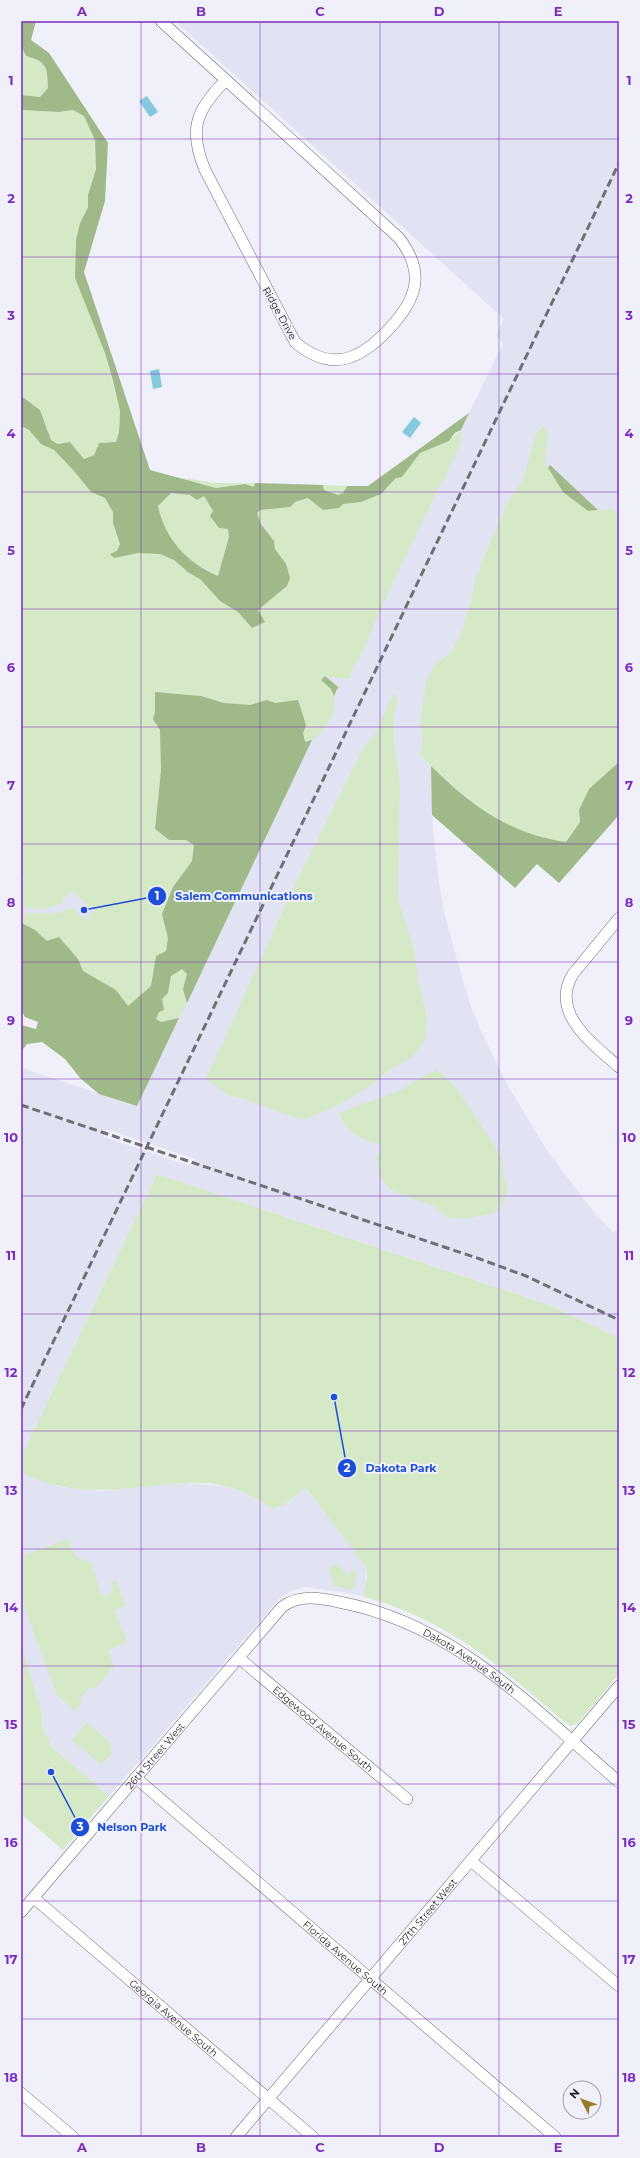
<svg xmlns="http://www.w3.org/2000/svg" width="640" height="2158" viewBox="0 0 640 2158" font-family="Montserrat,sans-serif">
  <rect width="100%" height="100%" fill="#eff0f9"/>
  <g fill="#e1e3f3" fill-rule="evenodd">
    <path d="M175,21H619V529L550,466L435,705L431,767L433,831L439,882L445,916L469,1001L480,1029L508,1086L548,1152L594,1212L614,1233L619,1227V1338L549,1305L157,1174L21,1457V1068L137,1106L21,931V443L87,503L432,490L503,343L496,336L504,319ZM106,1129L195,1159L193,1167L104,1137Z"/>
    <path d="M21,1472L59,1487L100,1491L184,1483L223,1486L245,1493L273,1509L284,1505L306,1488L366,1567L365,1597L349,1593L304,1587L291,1591L280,1598L109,1796L52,1747L42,1726V1713L21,1645Z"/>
  </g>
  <g fill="#d6e9c7">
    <path d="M21,46L26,56C48,62 47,68 48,88L40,97L21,95Z"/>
    <path d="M21,110L59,112L73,110L84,116L95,140L96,169L88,195V207L80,223L84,296L105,353L120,411L119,432L116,442L99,443L94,455L84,459L70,442L58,444L51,440L40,410L21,396Z"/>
    <path d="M21,426L29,430L41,444L54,450L74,471L91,492L105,498L113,512V523L120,544L114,558L138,553L160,554L174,560L189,573L200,579L220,601L238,612L253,628L258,610L287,586L286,564L275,549L274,541L256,513L260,510L290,507L295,502L308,498L343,504L361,502L389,487L396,478L402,476L420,453L449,441L461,430C465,442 449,468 443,480C413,539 385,599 359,659L352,669L350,679L325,676L321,679C324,683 329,686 332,691C341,710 324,737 305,743L298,700L275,703L267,700L250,705L224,703L201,696L155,692V712L153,719L160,730L161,771L155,829L169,840H186L194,845L192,861L173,887L162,914L168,938L166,951L156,956L151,986L128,1007L116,990L83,971L78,959L47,941L35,930L22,923L21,913H60L68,909H74L86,920L95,910L71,891L62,900L64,903L45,909L21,908V895L25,879L21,874Z"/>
    <path d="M543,426L548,432L545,464L563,492L588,511L612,509L619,514V762L589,790L579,810L580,822L566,842C503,833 464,798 420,755L423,740L420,723L426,681L433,667L451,652L461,634L471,601L475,579L507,503L523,480L536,434Z"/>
    <path d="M182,478L218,483H255L254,487L245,484L216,488L185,481Z"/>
    <path d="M323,485L347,486L343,493L338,495L324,490Z"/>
    <path d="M171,493L204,496L213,511L228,528L229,537L218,576C186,561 165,542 158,506Z"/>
    <path d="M393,694L398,696L394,717V743L400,782L398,899L414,950L418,980L427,1018L425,1039L419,1050L411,1058L390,1069L372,1085L344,1102L307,1119L293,1117L247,1100L228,1095L206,1079L291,893L365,745L375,734Z"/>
    <path d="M182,969L187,974L183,989L187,1003L179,1018L161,1022L156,1019L161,999L168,993L171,975Z"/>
    <path d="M437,1070L455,1086L502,1157L503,1175L508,1188L503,1204L494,1213L466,1219L447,1218C433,1196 393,1202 381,1178C378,1172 378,1163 376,1156L382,1149L379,1144C358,1138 348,1134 339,1113L401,1090L423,1076Z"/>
    <path d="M157,1174L549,1305L619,1338V1674L577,1724L571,1726L566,1723C499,1666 452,1622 365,1597L363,1594L367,1578L366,1567L306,1488L284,1505L273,1509C258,1499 241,1490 224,1486C204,1481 183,1483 163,1485C115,1490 66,1497 21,1472V1457Z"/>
    <path d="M68,1539L75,1556L91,1563L100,1592L106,1597L113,1589L111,1582L116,1580L125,1606L117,1609L115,1612L127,1642L108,1650L114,1666L96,1688H89L80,1699L81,1705L75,1711L57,1695L21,1598V1556Z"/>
    <path d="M337,1563L347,1575L355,1570L357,1572L354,1590L334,1586L329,1569Z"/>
    <path d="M21,1645L42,1713V1726L52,1747L109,1796L63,1850L21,1814Z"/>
    <path d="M87,1722L110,1743L112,1753L101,1765L72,1740Z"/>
  </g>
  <g fill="#9fba88" fill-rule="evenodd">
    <path d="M21,21H36L31,40L49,53L108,143L105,201L84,272L150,470L216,488L245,484L254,487L255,483L323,485L324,490L338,495L343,493L347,486H368L469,413L461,430L455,433L449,441L420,453L402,477L396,478L381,494L361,502L343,504L339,508L323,510L308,498L295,502L290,507L260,510L257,513L261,524L274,541L275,549L286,564L290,578L287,586L258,610L265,622L252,628L238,612L220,601L200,579L189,573L174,560L160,554L138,553L114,558L110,554L117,551L120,544L113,523V512L105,498L91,492L74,471L54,450L41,444L29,430L21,426V396L40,410L51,440L58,444L70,442L84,459L94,455L99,443L116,442L119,432L120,411L113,381L105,353L75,278L76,240L80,223L88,207V195L96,169L95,140L84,116L73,110L59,112L21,110V95L40,97L48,88C47,68 48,62 26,56L21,46ZM171,493L190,495L197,500L204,496L213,511L210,516L219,528L228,529L229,537L218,576C187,563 165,539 158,506Z"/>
    <path d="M550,465L598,510L588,511L563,492L548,468Z"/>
    <path d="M325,676L338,687L334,696L331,689L321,680Z"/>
    <path d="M155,692L201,696L224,703L250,705L267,700L275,703L298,700L306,725L303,733L305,742L312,740L187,1003L183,989L187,974L182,969L171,976L168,993L162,999L164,1010L159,1012L156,1019L161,1022L179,1018L137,1106L99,1094L80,1078L65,1059L42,1042L27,1044L21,1052V1025L36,1029L38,1022L25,1017L21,1010V916L22,923L35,930L47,941L59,937L78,959L83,971L116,990L128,1006L151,986L156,956L166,951L168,938L162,914L173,887L192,861L194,845L186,840H169L155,829L161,771L160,730L153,719L155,712Z"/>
    <path d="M619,762V815L559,883L537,864L515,888L432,815L431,766C471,805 509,834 566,842L580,822L579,810L589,789Z"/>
  </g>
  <g fill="#85c9df">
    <path d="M147,96L158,112L150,117L139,101Z"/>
    <path d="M159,369L162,387L153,389L150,371Z"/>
    <path d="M414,417L421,423L410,438L402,432Z"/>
  </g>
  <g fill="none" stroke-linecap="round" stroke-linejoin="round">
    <g stroke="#696a72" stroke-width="12">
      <g id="street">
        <path d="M161,21L226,80"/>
        <path d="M226,80L399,238C426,273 417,299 389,329C360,360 331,373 295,342L205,170C188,129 196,110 226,80Z"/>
        <path d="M619,918L573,974C549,1013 593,1044 619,1067"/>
        <path id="s1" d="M239,1658L407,1799"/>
        <path id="s2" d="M136,1778L555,2137"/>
        <path d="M471,1861L619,1986"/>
        <path id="s3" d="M34,1898L313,2137"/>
        <path id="s4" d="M21,1912L282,1607C299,1594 319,1598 339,1602C456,1624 532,1708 619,1782"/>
        <path d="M21,2093L73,2137"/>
        <path id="s5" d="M236,2137L619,1686"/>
      </g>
    </g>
    <use href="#street" stroke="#fff" stroke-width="11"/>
    <g stroke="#6f7075" stroke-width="3" stroke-dasharray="8 4" stroke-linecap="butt">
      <path d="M21,1105L480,1259L526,1276L619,1320"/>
      <path d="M21,1409L619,163"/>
    </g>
  </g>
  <path fill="none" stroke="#7b2cbf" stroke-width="1" stroke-opacity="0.55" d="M141,21V2137M260,21V2137M380,21V2137M499,21V2137M21,139H619M21,257H619M21,374H619M21,492H619M21,609H619M21,727H619M21,844H619M21,962H619M21,1079H619M21,1196H619M21,1314H619M21,1431H619M21,1549H619M21,1666H619M21,1784H619M21,1901H619M21,2019H619"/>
  <g text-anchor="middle" stroke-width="4" stroke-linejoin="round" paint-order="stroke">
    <g font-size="10" fill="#26272a" stroke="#eff0f9">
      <text transform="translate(280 313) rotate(61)" y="4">Ridge Drive</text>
      <text dy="4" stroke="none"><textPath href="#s4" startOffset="605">Dakota Avenue South</textPath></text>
      <text dy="4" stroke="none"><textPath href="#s1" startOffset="110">Edgewood Avenue South</textPath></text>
      <text dy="4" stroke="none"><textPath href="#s4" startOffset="206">26th Street West</textPath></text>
      <text dy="4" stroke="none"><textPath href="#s5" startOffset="296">27th Street West</textPath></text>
      <text dy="4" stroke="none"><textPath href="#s2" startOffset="276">Florida Avenue South</textPath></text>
      <text dy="4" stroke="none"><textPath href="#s3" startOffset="184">Georgia Avenue South</textPath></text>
    </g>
  </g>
  <path fill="none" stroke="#1d4ed8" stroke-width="1.5" d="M84 910L157 896M334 1397L347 1468M51 1772L80 1827"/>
  <g fill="#1d4ed8" stroke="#eff0f9" stroke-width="1.5">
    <circle cx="84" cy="910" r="4"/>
    <circle cx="334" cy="1397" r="4"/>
    <circle cx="51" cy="1772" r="4"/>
    <circle cx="157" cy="896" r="10"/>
    <circle cx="347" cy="1468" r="10"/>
    <circle cx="80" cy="1827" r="10"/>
  </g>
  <g font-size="12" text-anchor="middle" font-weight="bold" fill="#fff">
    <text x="157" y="900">1</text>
    <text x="347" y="1472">2</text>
    <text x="80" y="1831">3</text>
  </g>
  <g font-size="11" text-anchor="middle" font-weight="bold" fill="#1d4ed8" stroke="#eff0f9" stroke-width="4" stroke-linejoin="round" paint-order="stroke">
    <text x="244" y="900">Salem Communications</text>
    <text x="401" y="1472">Dakota Park</text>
    <text x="132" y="1831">Nelson Park</text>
  </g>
  <rect width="640" height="2158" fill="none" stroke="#eff0f9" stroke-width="44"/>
  <g transform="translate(582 2100) rotate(311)"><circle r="19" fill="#eff0f9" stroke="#9fa0a6"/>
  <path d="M0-3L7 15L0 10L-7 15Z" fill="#9b7c26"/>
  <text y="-6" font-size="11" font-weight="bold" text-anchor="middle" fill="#26272a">N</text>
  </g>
  <rect x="22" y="22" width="596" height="2114" fill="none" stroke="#7b2cbf" stroke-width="1.5"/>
  <g font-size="13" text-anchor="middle" font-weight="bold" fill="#7b2cbf">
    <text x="82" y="16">A</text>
    <text x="201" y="16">B</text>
    <text x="320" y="16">C</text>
    <text x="439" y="16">D</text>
    <text x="558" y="16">E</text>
    <text x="11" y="85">1</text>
    <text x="629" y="85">1</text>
    <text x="11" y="203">2</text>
    <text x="629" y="203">2</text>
    <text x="11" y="320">3</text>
    <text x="629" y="320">3</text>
    <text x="11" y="438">4</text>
    <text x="629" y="438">4</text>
    <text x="11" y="555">5</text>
    <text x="629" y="555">5</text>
    <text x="11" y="672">6</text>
    <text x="629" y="672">6</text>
    <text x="11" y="790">7</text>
    <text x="629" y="790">7</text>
    <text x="11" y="907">8</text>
    <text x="629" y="907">8</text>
    <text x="11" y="1025">9</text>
    <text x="629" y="1025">9</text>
    <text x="11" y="1142">10</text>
    <text x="629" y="1142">10</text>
    <text x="11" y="1260">11</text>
    <text x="629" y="1260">11</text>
    <text x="11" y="1377">12</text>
    <text x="629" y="1377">12</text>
    <text x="11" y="1495">13</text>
    <text x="629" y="1495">13</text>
    <text x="11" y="1612">14</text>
    <text x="629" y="1612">14</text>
    <text x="11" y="1729">15</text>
    <text x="629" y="1729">15</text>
    <text x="11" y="1847">16</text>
    <text x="629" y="1847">16</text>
    <text x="11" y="1964">17</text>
    <text x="629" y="1964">17</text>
    <text x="11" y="2082">18</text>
    <text x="629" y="2082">18</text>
    <text x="82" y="2152">A</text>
    <text x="201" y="2152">B</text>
    <text x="320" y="2152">C</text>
    <text x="439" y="2152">D</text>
    <text x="558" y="2152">E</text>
  </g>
</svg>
